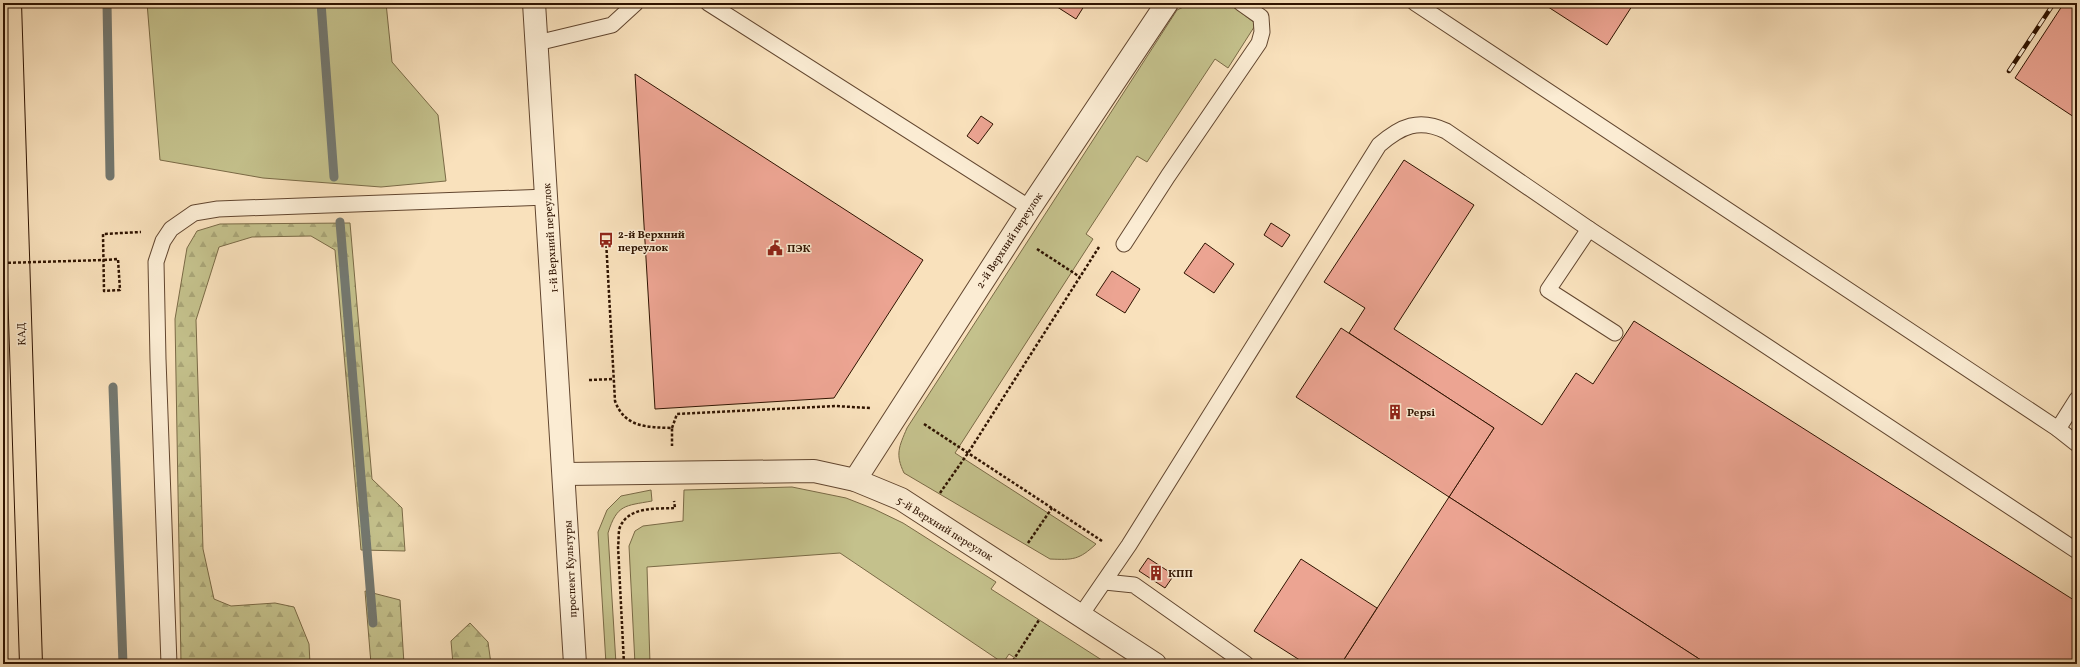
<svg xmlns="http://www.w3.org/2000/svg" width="2080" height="667" viewBox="0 0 2080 667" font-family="Vollkorn,serif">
  <defs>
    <pattern id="forest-firs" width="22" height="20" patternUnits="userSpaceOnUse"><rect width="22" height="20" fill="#c4c18c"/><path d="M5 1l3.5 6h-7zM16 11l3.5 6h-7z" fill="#a9a577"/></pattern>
  </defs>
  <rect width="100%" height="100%" fill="#f9e1bc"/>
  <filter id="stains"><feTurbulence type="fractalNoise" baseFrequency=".005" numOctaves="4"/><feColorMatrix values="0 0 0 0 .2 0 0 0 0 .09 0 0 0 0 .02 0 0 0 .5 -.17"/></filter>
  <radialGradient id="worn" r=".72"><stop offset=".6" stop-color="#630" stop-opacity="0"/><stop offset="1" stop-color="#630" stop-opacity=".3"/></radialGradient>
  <g fill="#c4c18c" stroke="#7a6a46">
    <path d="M147,3H386L392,62L438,115L446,181L381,187L263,178L160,160Z"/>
    <path d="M1192,3H1224L1235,8L1256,24L1228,68L1215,59L1147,162L1137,156L1086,234L1093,239L955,453L1096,544C1079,560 1073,560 1050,559L904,473C895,454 899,447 907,428L1177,10Z"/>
    <path d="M792,487L846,498L874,509L903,523L996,582L991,589L1108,664H1024L1009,654L1003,663L840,553L647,567L650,664H635L629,546L635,531L643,526L683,521L684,490Z"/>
    <path d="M651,490L652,501C625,506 617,504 608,533L616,664H606L598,532L607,510L621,496Z"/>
  </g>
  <g fill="url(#forest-firs)" stroke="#7a6a46">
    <path d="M350,223L372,479L402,508L405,551L361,550L335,250L311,236L252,237L219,247L196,320L203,549L214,599L231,606L275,603L294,607L309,644L310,664H181L175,319L187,248L197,231L220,224Z"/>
    <path d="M365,591L400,600L404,664H371Z"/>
    <path d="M470,623L488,642L491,664H453L451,641Z"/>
  </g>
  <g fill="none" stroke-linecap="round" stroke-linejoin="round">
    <g stroke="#737870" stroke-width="9">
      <path d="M107,3L110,176"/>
      <path d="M321,3L334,177"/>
      <path d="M340,222L373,623"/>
      <path d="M113,387L123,664"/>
    </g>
  </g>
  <g fill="#eca492" stroke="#2f1300">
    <path d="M1051,3H1086L1076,19Z"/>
    <path d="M1542,3H1634L1607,45Z"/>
    <path d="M2064,3H2077V119L2015,78Z"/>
    <path d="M635,74L923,260L834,398L655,409Z"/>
    <path d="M981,116L993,124L978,144L967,136Z"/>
    <path d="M1404,160L1474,205L1394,329L1542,425L1576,373L1593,384L1634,321L2077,602V664H1707L1449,497L1494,428L1349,333L1365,308L1324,282Z"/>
    <path d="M1271,223L1290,235L1282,247L1264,235Z"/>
    <path d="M1205,243L1234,264L1214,293L1184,273Z"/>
    <path d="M1112,271L1140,289L1125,313L1096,295Z"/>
    <path d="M1341,328L1494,428L1449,497L1296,397Z"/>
    <path d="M1449,497L1707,664H1341Z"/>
    <path d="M1148,558L1174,575L1165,588L1139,571Z"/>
    <path d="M1301,559L1377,608L1341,664H1306L1254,631Z"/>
  </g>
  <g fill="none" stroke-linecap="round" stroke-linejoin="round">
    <g stroke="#62462f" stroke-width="17">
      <g id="service">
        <path d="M708,3L1030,208"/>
        <path d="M1415,3L2058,429L2077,399"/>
        <path d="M537,43L612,25L636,3"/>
        <path d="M1589,229L1548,290L1615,333"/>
        <path d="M1124,244L1168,176L1259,43L1262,32L1261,17L1241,3"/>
        <path d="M2058,429L2077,444"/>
        <path d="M1105,582L1134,585L1246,664"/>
        <path d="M1081,615L1129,545L1379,145C1401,126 1419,118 1446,131L1589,229L2077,551"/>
        <path d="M169,664L158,359L156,262L163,241L171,229L194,213L218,209L547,197"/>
      </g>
    </g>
    <g stroke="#62462f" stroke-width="24">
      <g id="minor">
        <path d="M565,474L814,471L855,480L901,499L1155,664"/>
        <path d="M855,480L1030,208L1167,3"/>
      </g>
    </g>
    <g stroke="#62462f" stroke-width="24">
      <path id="tertiary" d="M534,3L575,664"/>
    </g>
    <g stroke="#2f1300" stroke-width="24">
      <path id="motorway" d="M10,3L31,664"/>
    </g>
    <g stroke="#2f1300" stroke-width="2.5" stroke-dasharray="3 2" stroke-linecap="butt">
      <path d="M606,240L615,401C625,428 647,427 672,428V446"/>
      <path d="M1037,249L1080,277"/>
      <path d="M104,260L118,259L120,290L104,291L103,234L141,232"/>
      <path d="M589,380L614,379"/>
      <path d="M924,424L1102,541"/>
      <path d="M672,428L677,414L835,406L870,408"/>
      <path d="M940,493L968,453L1099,247"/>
      <path d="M1028,543L1052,508"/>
      <path d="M624,664L618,546C619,541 618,532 620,527C629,506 656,509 675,508L674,501"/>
      <path d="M1015,664L1012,662L1039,620"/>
    </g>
    <use href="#service" stroke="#fbecd3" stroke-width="15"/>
    <use href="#minor" stroke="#fbecd3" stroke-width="22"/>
    <use href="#tertiary" stroke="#fbecd3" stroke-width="22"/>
    <use href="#motorway" stroke="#f9e1bc" stroke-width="22"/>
    <g stroke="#2f1300" stroke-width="4.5">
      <path id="rail" d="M2009,71L2054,3"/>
    </g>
    <use href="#rail" stroke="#fbecd3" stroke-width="3" stroke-dasharray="9" stroke-linecap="butt"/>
    <path stroke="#2f1300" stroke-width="2.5" stroke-dasharray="3 2" stroke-linecap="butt" d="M3,263L104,260"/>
  </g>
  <defs>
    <g id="bus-bare" transform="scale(1.2)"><path d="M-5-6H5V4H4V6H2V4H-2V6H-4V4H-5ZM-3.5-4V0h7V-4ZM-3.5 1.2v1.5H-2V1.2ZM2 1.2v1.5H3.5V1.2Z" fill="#8f2418" stroke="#fbecd3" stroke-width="2.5" paint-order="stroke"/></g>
    <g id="civic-bare" transform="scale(1.2)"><path d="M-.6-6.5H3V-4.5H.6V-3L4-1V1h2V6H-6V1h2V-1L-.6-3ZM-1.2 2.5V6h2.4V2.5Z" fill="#8f2418" stroke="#fbecd3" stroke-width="2.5" paint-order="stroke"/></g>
    <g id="building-bare" transform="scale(1.2)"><path d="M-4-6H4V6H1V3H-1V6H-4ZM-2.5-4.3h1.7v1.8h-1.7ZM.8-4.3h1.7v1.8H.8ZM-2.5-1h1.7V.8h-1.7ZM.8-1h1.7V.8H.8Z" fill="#8f2418" stroke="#fbecd3" stroke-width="2.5" paint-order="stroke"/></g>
  </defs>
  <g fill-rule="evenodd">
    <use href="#bus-bare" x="606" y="240"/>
    <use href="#civic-bare" x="775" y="248"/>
    <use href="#building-bare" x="1395" y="412"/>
    <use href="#building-bare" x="1156" y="573"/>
  </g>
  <g text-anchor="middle" stroke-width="3" stroke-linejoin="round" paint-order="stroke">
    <g font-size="11" font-weight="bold" fill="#2f1300" stroke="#fbecd3" text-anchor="start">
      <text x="618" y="238">2-й Верхний<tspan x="618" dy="13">переулок</tspan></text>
      <text x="787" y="252">ПЭК</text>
      <text x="1407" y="416">Pepsi</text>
      <text x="1168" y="577">КПП</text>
    </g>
    <g font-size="11" fill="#2f1300" stroke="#fbecd3">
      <text transform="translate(550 238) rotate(-94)" y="4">1-й Верхний переулок</text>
      <text transform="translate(1009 240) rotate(-57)" y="4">2-й Верхний переулок</text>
      <text transform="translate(21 334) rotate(-92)" y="4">КАД</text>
      <text transform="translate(945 528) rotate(32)" y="4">5-й Верхний переулок</text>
      <text transform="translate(570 569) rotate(-93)" y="4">проспект Культуры</text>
    </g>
  </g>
  <rect width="2080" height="667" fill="none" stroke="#f9e1bc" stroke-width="16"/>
  <rect x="4" y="4" width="2072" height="659" fill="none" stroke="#2f1300" stroke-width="2"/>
  <rect x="8" y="8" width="2064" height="651" fill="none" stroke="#2f1300"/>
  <rect width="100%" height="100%" filter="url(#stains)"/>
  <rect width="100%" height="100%" fill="url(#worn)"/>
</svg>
